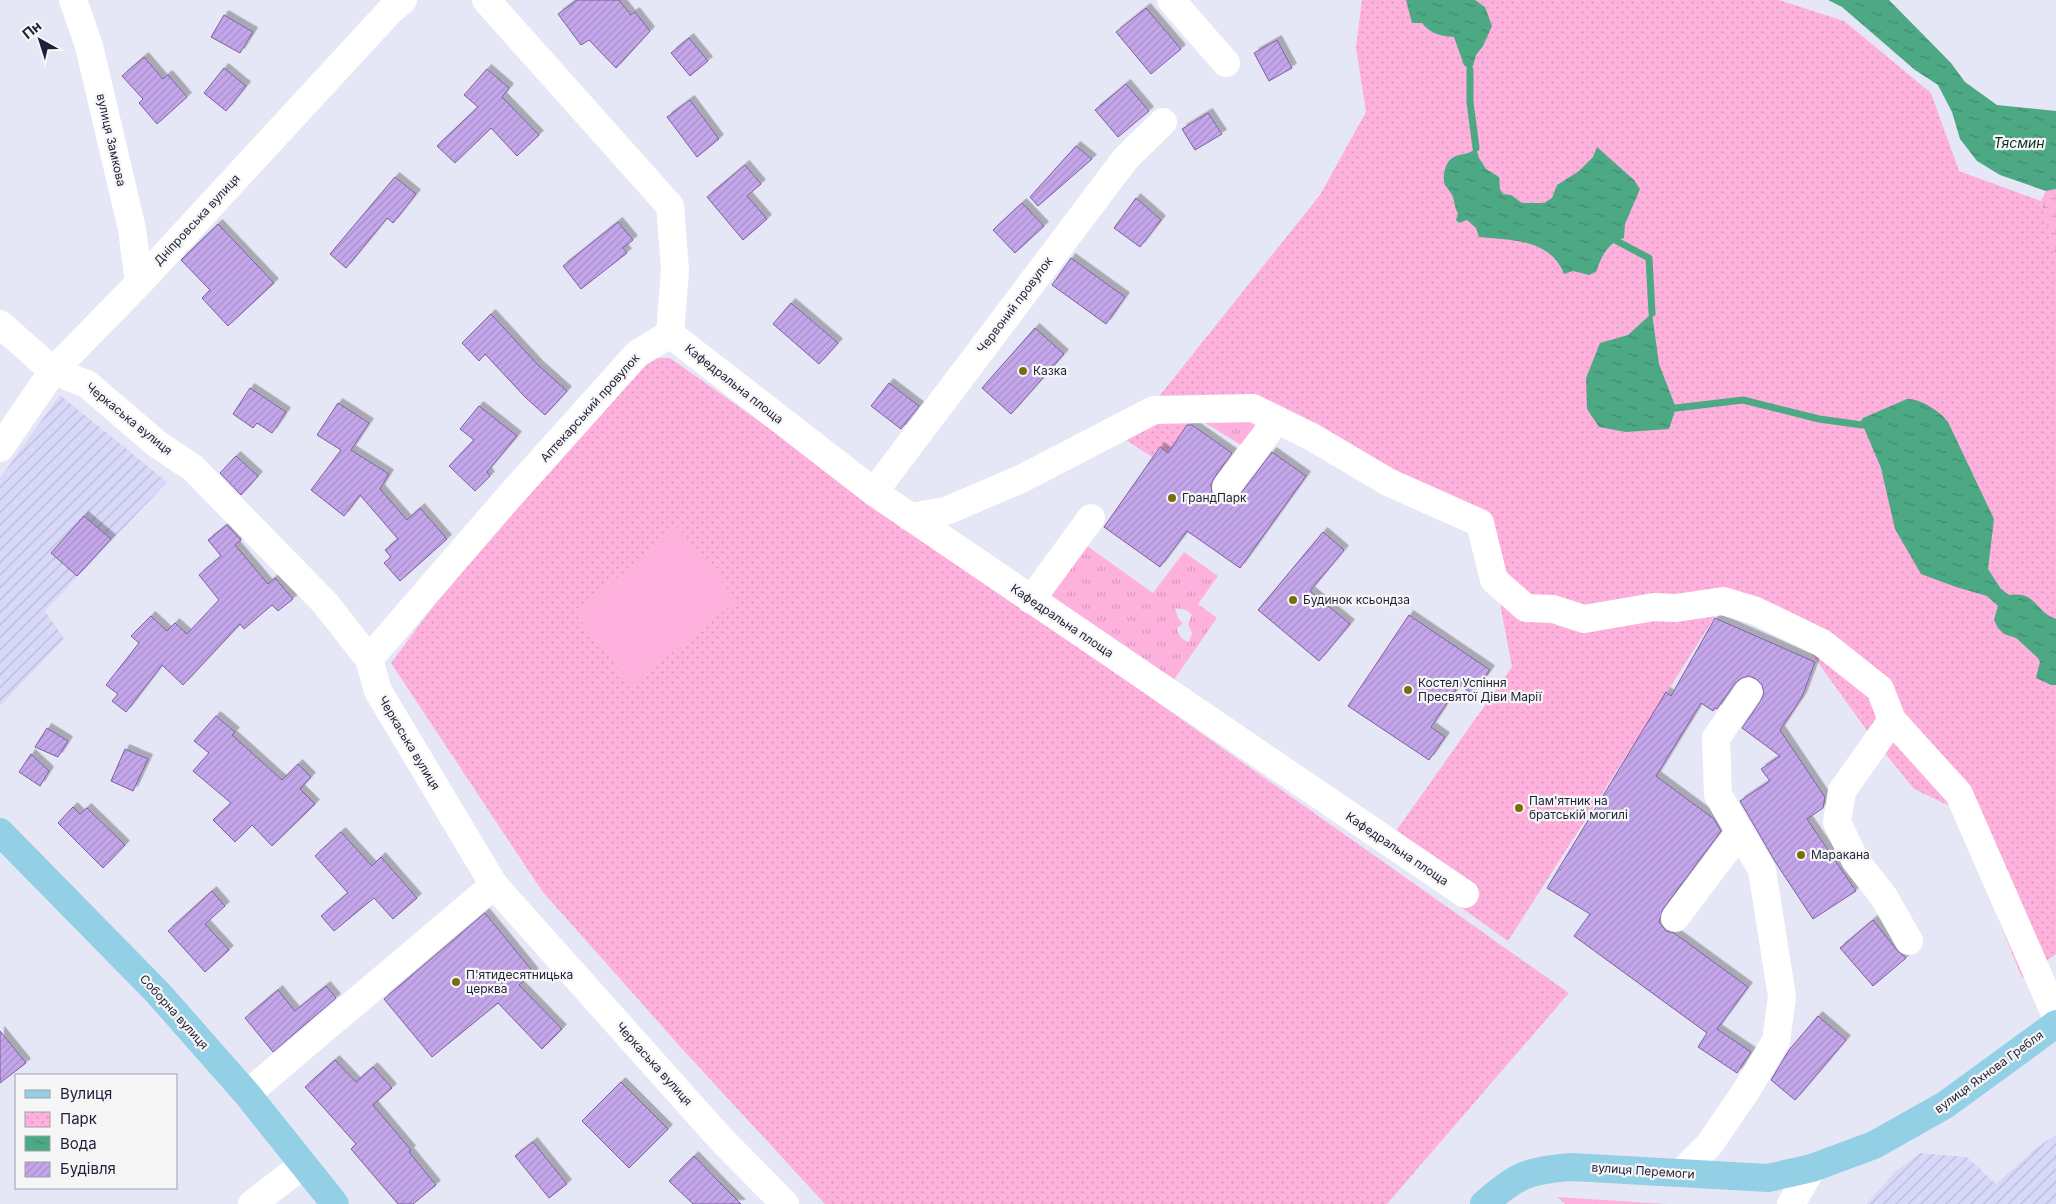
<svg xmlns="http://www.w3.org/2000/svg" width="2056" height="1204" viewBox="0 0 2056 1204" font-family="Inter,sans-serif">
  <defs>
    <pattern id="industrial-furrows" width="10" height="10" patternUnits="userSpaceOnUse" patternTransform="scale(1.25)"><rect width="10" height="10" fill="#d8d9f9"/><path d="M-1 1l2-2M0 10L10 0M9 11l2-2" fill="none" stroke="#b9bad6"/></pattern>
    <pattern id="grass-tufts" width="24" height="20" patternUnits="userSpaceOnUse" patternTransform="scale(1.25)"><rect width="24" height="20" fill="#feb1dc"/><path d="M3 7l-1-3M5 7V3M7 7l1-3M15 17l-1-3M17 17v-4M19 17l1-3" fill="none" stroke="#d998be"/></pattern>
    <pattern id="wetland-marsh" width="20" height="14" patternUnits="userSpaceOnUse" patternTransform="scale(1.25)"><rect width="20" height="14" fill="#feb1dc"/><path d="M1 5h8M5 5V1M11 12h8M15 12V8" fill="none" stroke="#d998be"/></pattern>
    <pattern id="park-dots" width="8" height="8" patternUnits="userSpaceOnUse" patternTransform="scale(1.25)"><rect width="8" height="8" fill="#feb1dc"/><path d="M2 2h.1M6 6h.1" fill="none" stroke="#d998be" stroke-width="1.8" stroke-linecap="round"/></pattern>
    <pattern id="water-ripples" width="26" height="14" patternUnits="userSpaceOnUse" patternTransform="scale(1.25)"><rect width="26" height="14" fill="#4ca984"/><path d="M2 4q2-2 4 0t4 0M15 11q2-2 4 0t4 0" fill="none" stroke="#3f896d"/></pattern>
    <pattern id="building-hatch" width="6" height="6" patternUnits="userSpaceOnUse" patternTransform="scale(1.25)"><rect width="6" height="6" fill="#c4a6ea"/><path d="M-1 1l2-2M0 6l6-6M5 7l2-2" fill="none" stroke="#a88ec9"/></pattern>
    <filter id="shadow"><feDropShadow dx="4.5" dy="-4.5" stdDeviation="0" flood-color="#0004"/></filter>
  </defs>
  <rect width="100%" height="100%" fill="#e6e7f6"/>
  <g fill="url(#industrial-furrows)">
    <path d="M60,395L167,482L45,611L64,639L0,706V478Z"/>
    <path d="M2056,1135V1204H1866L1894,1173L1920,1153L1967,1157L1996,1184L2036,1148Z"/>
  </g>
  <g fill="url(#grass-tufts)" fill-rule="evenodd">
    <path d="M1198,414L1273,425L1246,448L1197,418Z"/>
    <path d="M1076,538L1153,593L1184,552L1218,576L1198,604L1217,618L1166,691L1031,600ZM1175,608L1186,610L1192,615L1188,624L1192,633L1189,642C1182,640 1179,636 1177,629L1180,625L1183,624L1178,618Z"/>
    <path d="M1557,1197L1667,1204H1565Z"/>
  </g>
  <path fill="url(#wetland-marsh)" d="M2056,189V261L2041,201L2046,191Z"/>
  <g fill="url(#park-dots)">
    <path d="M1362,0H1779L1844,21L1931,93L1959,171L2041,201L2056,261V954L2022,978L1954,808L1914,789L1868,732L1806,646L1774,625L1718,612L1508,941L1382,851L1512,667L1484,518L1252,414H1145L1320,195L1366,112L1356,47Z"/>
    <path d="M651,358H670L1569,993L1387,1204H825L685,1052L542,891L391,663L488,533Z"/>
    <path d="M1169,417L1189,423L1168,453L1159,447L1152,457L1123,438Z"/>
  </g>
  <path fill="#feb1dc" d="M678,527L737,600L631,686L575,613Z"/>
  <g fill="url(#water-ripples)">
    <path d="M1406,0H1475L1485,7L1492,26L1483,46L1476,55L1473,66L1470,70L1464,65L1454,37C1440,36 1431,34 1422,23H1412Z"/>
    <path d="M1828,0H1889L1951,63L1965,82L1997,105L2056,111V189L2046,191L2000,175L1977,161L1960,139L1952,112L1938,85L1915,70L1842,7Z"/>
    <path d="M1597,147L1634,180L1640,189L1625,224L1624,238C1608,242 1601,257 1596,272L1589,275L1573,271L1564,274C1551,239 1511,240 1479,237L1476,228L1467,220L1459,223L1456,220L1458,213C1454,207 1455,201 1452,195C1450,191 1447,188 1445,185C1442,178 1445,163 1451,159C1460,152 1466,157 1476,148L1479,158L1486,169L1499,177L1500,189L1503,194L1511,195L1522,203H1544L1552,198L1557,185L1579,171L1593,157Z"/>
    <path d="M1652,313L1659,364L1676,408L1669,429L1626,432L1599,427L1587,409L1586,378L1600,343L1628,335Z"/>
    <path d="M1907,399C1920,398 1941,412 1948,422L1994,519L1988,569L2001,589L2009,595C2037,591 2034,611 2056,619V685H2051L2036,678L2040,662L2038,658L2016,638L2004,634L1998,628L1994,620L1998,606L1987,596L1956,587L1921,574L1895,529L1881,468L1861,421L1863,418Z"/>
  </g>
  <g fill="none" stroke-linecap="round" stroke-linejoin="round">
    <g stroke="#4ca984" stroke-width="7">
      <path d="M1470,70V102L1476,148"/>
      <path d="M1615,240L1649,258L1652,313"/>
      <path d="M1676,408L1743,400L1819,419L1862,425"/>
    </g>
  </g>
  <g fill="url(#building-hatch)" stroke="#7c5f9d" filter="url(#shadow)">
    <path d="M577,0H619L631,15L635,12L650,31L616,68L589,40L581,45L558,14Z"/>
    <path d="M1146,8L1181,49L1151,74L1116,32Z"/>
    <path d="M224,15L253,32L240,53L211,37Z"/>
    <path d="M689,38L708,61L690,76L671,53Z"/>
    <path d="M1277,40L1292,68L1269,81L1254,53Z"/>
    <path d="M144,57L163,79L168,75L187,97L157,124L139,103L143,99L122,76Z"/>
    <path d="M224,68L246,86L226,111L204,93Z"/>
    <path d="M487,69L509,88L502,97L539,135L517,156L491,128L455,163L437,146L478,107L464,95Z"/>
    <path d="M1126,84L1149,111L1118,137L1095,110Z"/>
    <path d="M690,100L719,139L697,157L667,117Z"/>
    <path d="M1208,113L1222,134L1195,150L1182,129Z"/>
    <path d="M1076,146L1092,159L1038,206L1030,197Z"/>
    <path d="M745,165L761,184L747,196L767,219L743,240L707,197Z"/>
    <path d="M395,177L416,194L393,223L387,218L346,268L330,254Z"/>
    <path d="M1136,198L1161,220L1140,247L1114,228Z"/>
    <path d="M1022,203L1044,226L1015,253L993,230Z"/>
    <path d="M618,222L633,240L623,248L627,253L581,289L563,266Z"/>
    <path d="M218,224L274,283L228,326L202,298L210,290L181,260Z"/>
    <path d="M1071,258L1125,297L1106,324L1052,285Z"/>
    <path d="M791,303L838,343L819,364L773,324Z"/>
    <path d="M491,314L538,365L567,391L545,415L525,397L485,354L479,361L462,343Z"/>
    <path d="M1035,328L1064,354L1011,414L982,388Z"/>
    <path d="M889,383L919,406L901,429L871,406Z"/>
    <path d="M250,388L286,412L272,433L257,423L253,428L233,414Z"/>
    <path d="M338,403L369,423L351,450L389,474L380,489L407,520L420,508L447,539L400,581L384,563L391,557L385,550L398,539L360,495L344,516L311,490L341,450L317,435Z"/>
    <path d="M479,406L517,436L487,472L490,476L475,491L449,466L474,440L460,429Z"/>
    <path d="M1187,425H1192L1232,453L1214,478L1211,485L1212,493L1217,500L1225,502L1232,501L1238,497L1272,452L1306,476L1240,568L1187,531L1160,567L1104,527L1160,447L1168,453Z"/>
    <path d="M236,456L258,476L241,495L220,473Z"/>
    <path d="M84,516L111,539L77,576L51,553Z"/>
    <path d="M227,525L241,540L235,545L268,584L275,578L293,599L278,611L272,605L244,629L240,624L183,685L162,665L126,712L112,701L118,694L106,685L139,643L131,636L151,616L167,631L175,623L187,634L219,600L199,575L221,556L208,540Z"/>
    <path d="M1323,532L1344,550L1310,591L1350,624L1319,661L1258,610Z"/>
    <path d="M1409,615L1490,670L1473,694L1459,685L1431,727L1445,737L1429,760L1348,706Z"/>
    <path d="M1715,618L1815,662L1802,697L1780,730L1825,797L1823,808L1807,819L1856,891L1813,919L1776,863L1740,801L1770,781L1761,769L1780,756L1742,728L1761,700L1764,693L1762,685L1756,679L1749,676L1742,678L1735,683L1717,709L1715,708L1713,711L1701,703L1656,776L1714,819L1721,831L1663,909L1659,922L1666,931L1674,933L1748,987L1717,1029L1751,1052L1737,1073L1698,1047L1707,1033L1574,936L1590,914L1547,888L1666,692L1671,696Z"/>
    <path d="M216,716L235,732L232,735L282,780L298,764L311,777L300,789L315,804L272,846L252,825L235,842L213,820L231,803L193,771L209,753L194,741Z"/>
    <path d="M47,728L68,741L58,757L35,747Z"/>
    <path d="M125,749L148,759L133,791L111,781Z"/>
    <path d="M31,754L49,771L40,786L19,772Z"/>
    <path d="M73,807L80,814L87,808L125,845L103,868L58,823Z"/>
    <path d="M341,832L372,866L381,857L417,898L393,919L374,898L334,931L321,916L348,893L315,856Z"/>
    <path d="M212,891L225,906L205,924L229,950L205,972L168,931Z"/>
    <path d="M485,913L534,973L519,985L562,1029L542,1049L498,1003L432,1057L384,999Z"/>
    <path d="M1873,920L1896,949L1906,958L1873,986L1840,948Z"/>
    <path d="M326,986L336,998L273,1052L245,1018L278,990L295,1011Z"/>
    <path d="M1818,1016L1846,1040L1795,1100L1771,1080L1789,1050Z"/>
    <path d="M0,1031L26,1063L0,1083Z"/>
    <path d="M335,1060L356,1082L373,1067L392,1088L373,1105L411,1150L409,1152L436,1185L413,1204H398L351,1149L356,1144L305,1087Z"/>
    <path d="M621,1082L668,1129L629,1168L582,1121Z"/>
    <path d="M533,1142L567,1184L549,1198L515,1156Z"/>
    <path d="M694,1156L721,1184L741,1204H693L669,1181Z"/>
  </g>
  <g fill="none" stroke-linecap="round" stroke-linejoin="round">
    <g stroke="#fff" stroke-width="28">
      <path d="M73,0L89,46L132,229L139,283"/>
      <path d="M1171,0L1226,63"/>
      <path d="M0,324L53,371L87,384L157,444L193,468L325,603L369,659L378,691L494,885L720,1138L785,1204"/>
      <path d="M670,334L874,492L1465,894"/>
      <path d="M0,448L53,371L139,283L390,11L403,0"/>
      <path d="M1226,487L1277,420"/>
      <path d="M874,492L1126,158L1163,122"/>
      <path d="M910,517L946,511L1021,479L1154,410L1253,408L1312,437L1388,482L1480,523L1494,580L1526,608L1553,609L1584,619L1654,607L1676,608L1723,601L1756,611L1822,643L1880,689L1892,720L1959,794L2056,1016"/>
      <path d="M1031,600L1091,518"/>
      <path d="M369,659L508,498L637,354L670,334L675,270L670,206L486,0"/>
      <path d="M1892,720L1842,791L1837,822L1855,860L1884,897L1909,941"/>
      <path d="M1675,918L1739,833"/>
      <path d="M247,1094L494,885"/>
      <path d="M1681,1173L1709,1145L1746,1091L1776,1041L1782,997L1762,870L1718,795L1716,738L1748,692"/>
      <path d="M252,1204L303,1165"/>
      <path d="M1791,1204L1812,1168"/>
    </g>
    <g stroke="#94d0e5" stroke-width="28">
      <path d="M0,832L158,993L247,1094L335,1204"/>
      <path d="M1484,1204C1517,1175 1528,1170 1572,1167L1768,1178L1812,1168L1874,1145L1945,1105L2056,1024"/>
    </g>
  </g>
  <g fill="#766f0e" stroke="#f5f6f5" stroke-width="2">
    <circle cx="1023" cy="371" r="5"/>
    <circle cx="1172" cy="498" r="5"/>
    <circle cx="1293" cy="600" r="5"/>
    <circle cx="1408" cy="690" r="5"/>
    <circle cx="1519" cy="808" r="5"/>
    <circle cx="1801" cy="855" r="5"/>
    <circle cx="456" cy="982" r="5"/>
  </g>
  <g text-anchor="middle" stroke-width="4.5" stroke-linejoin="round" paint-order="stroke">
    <g font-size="12" fill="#201f3a" stroke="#f5f6f5">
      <text transform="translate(111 140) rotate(77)" y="4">вулиця Замкова</text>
      <text transform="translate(197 220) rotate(-47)" y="4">Дніпровська вулиця</text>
      <text transform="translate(1015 305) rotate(-53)" y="4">Червоний провулок</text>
      <text transform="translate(734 384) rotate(38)" y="4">Кафедральна площа</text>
      <text transform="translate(590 408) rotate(-48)" y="4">Аптекарський провулок</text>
      <text transform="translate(129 419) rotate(39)" y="4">Черкаська вулиця</text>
      <text transform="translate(1062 621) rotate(34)" y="4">Кафедральна площа</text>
      <text transform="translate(409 743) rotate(59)" y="4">Черкаська вулиця</text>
      <text transform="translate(1397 849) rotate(34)" y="4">Кафедральна площа</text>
      <text transform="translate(174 1012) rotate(48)" y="4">Соборна вулиця</text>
      <text transform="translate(654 1064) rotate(48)" y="4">Черкаська вулиця</text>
      <text transform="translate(1989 1072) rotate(-36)" y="4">вулиця Яхнова Гребля</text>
      <text transform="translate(1643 1171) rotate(4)" y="4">вулиця Перемоги</text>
    </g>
    <g font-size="12" fill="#201f3a" stroke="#f5f6f5" text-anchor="start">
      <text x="1033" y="375">Казка</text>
      <text x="1182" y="502">ГрандПарк</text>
      <text x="1303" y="604">Будинок ксьондза</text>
      <text x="1418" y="687">Костел Успіння<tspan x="1418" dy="14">Пресвятої Діви Марії</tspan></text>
      <text x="1529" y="805">Пам'ятник на<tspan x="1529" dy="14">братській могилі</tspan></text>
      <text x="1811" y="859">Маракана</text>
      <text x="466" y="979">П'ятидесятницька<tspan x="466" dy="14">церква</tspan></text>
    </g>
    <g font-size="14" font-style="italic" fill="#073223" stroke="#f5f6f5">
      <text x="2019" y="148">Тясмин</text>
    </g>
  </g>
  <rect x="15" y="1074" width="162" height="115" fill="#f5f6f5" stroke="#a0a0aa"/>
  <rect x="25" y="1090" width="25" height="8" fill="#94d0e5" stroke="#a0a0aa"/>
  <text x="60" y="1099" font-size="15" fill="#201f3a">Вулиця</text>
  <rect x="25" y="1112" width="25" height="15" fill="url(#park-dots)" stroke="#a0a0aa"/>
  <text x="60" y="1124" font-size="15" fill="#201f3a">Парк</text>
  <rect x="25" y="1136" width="25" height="15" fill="url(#water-ripples)" stroke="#a0a0aa"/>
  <text x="60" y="1149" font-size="15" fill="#201f3a">Вода</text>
  <rect x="25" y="1162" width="25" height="15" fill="url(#building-hatch)" stroke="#a0a0aa"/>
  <text x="60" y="1174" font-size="15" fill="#201f3a">Будівля</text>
  <g transform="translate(40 40) rotate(321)" stroke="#f5f6f5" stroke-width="4" paint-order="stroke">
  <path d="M0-4L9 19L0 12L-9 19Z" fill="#201f3a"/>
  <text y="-8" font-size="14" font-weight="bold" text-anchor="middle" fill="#201f3a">Пн</text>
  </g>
</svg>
